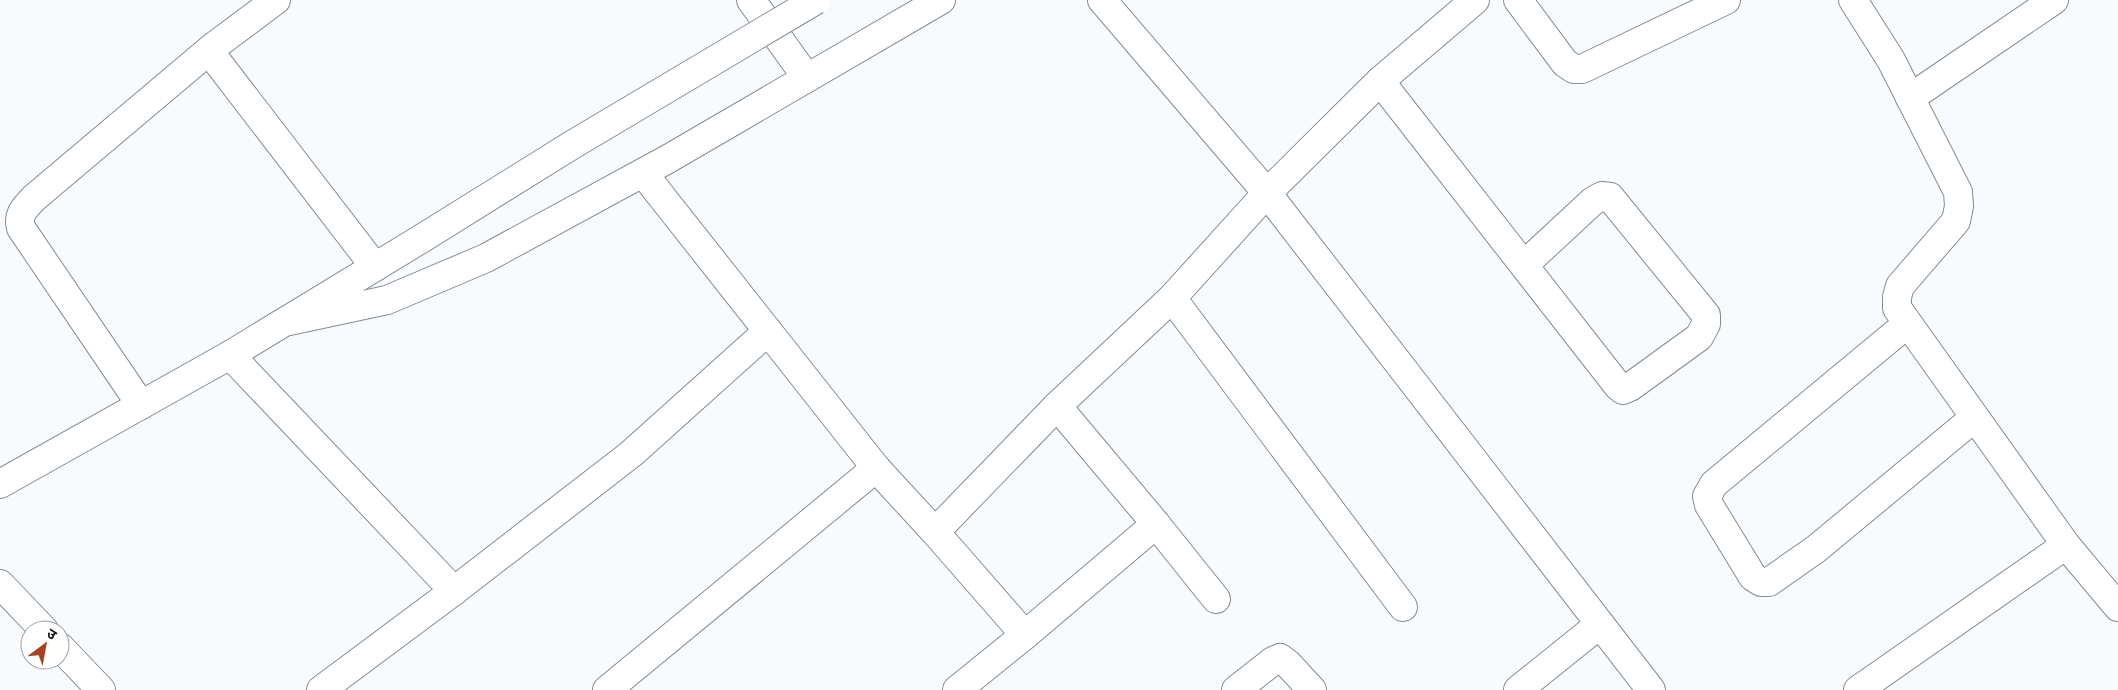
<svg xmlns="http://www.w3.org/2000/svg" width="2118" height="690" viewBox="0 0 2118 690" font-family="'Roboto Condensed','Noto Sans Devanagari',sans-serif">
  <rect width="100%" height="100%" fill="#f7fbfe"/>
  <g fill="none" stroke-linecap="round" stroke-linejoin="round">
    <g stroke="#848c94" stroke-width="30">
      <g id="minor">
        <path d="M751,0L807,78"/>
        <path d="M1102,0L1267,193L1651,690"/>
        <path d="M1518,0L1565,63L1574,69H1582L1726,0"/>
        <path d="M1853,0L1891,60L1958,192L1959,206L1956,221L1900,286L1897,297V308L2066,545L2118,607"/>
        <path d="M209,51L375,267"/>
        <path d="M1380,81L1618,386L1623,390L1630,387L1699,337L1706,324V315L1610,197L1602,196L1593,201L1524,265"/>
        <path d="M1910,98L2054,0"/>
        <path d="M643,173L876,468L935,532L1025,635"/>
        <path d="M1172,298L1403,607"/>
        <path d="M289,321L387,300L486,258L668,159L941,0"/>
        <path d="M1907,324L1714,484L1707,496L1709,505L1753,577L1761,582H1769L1816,549L1974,418"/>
        <path d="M230,355L454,591"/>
        <path d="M141,405L21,228C17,214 25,208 34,198L213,47L276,0"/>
        <path d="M1057,406L1156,524L1216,599"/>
        <path d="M935,532L1057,406L1172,298L1267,193L1380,81L1475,0"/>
        <path d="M0,584L44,630"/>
        <path d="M60,647L101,690"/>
        <path d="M321,690L454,591L631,454L768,331"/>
        <path d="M607,690L876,468"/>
        <path d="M957,690L1025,635L1156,524"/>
        <path d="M1236,690L1273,661L1280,658L1288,664L1312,690"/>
        <path d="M1518,690L1600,624"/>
        <path d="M1858,690L2066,545"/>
      </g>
    </g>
    <g stroke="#848c94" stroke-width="30">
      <path id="tertiary" d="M0,484L230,355L421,239"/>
    </g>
    <use href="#minor" stroke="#fff" stroke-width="28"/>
    <use href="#tertiary" stroke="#fff" stroke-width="28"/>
    <g stroke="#848c94" stroke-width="30" stroke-linecap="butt">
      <path id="tertiary-bridge" d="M421,239L572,145L816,0"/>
    </g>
    <use href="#tertiary-bridge" stroke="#fff" stroke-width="28"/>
  </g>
  <g transform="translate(45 645) rotate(32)"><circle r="24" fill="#ffffff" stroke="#9e9fa0"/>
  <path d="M0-4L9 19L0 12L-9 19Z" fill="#a8411e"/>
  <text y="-8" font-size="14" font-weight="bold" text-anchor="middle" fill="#0c0f12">उ</text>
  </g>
</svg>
